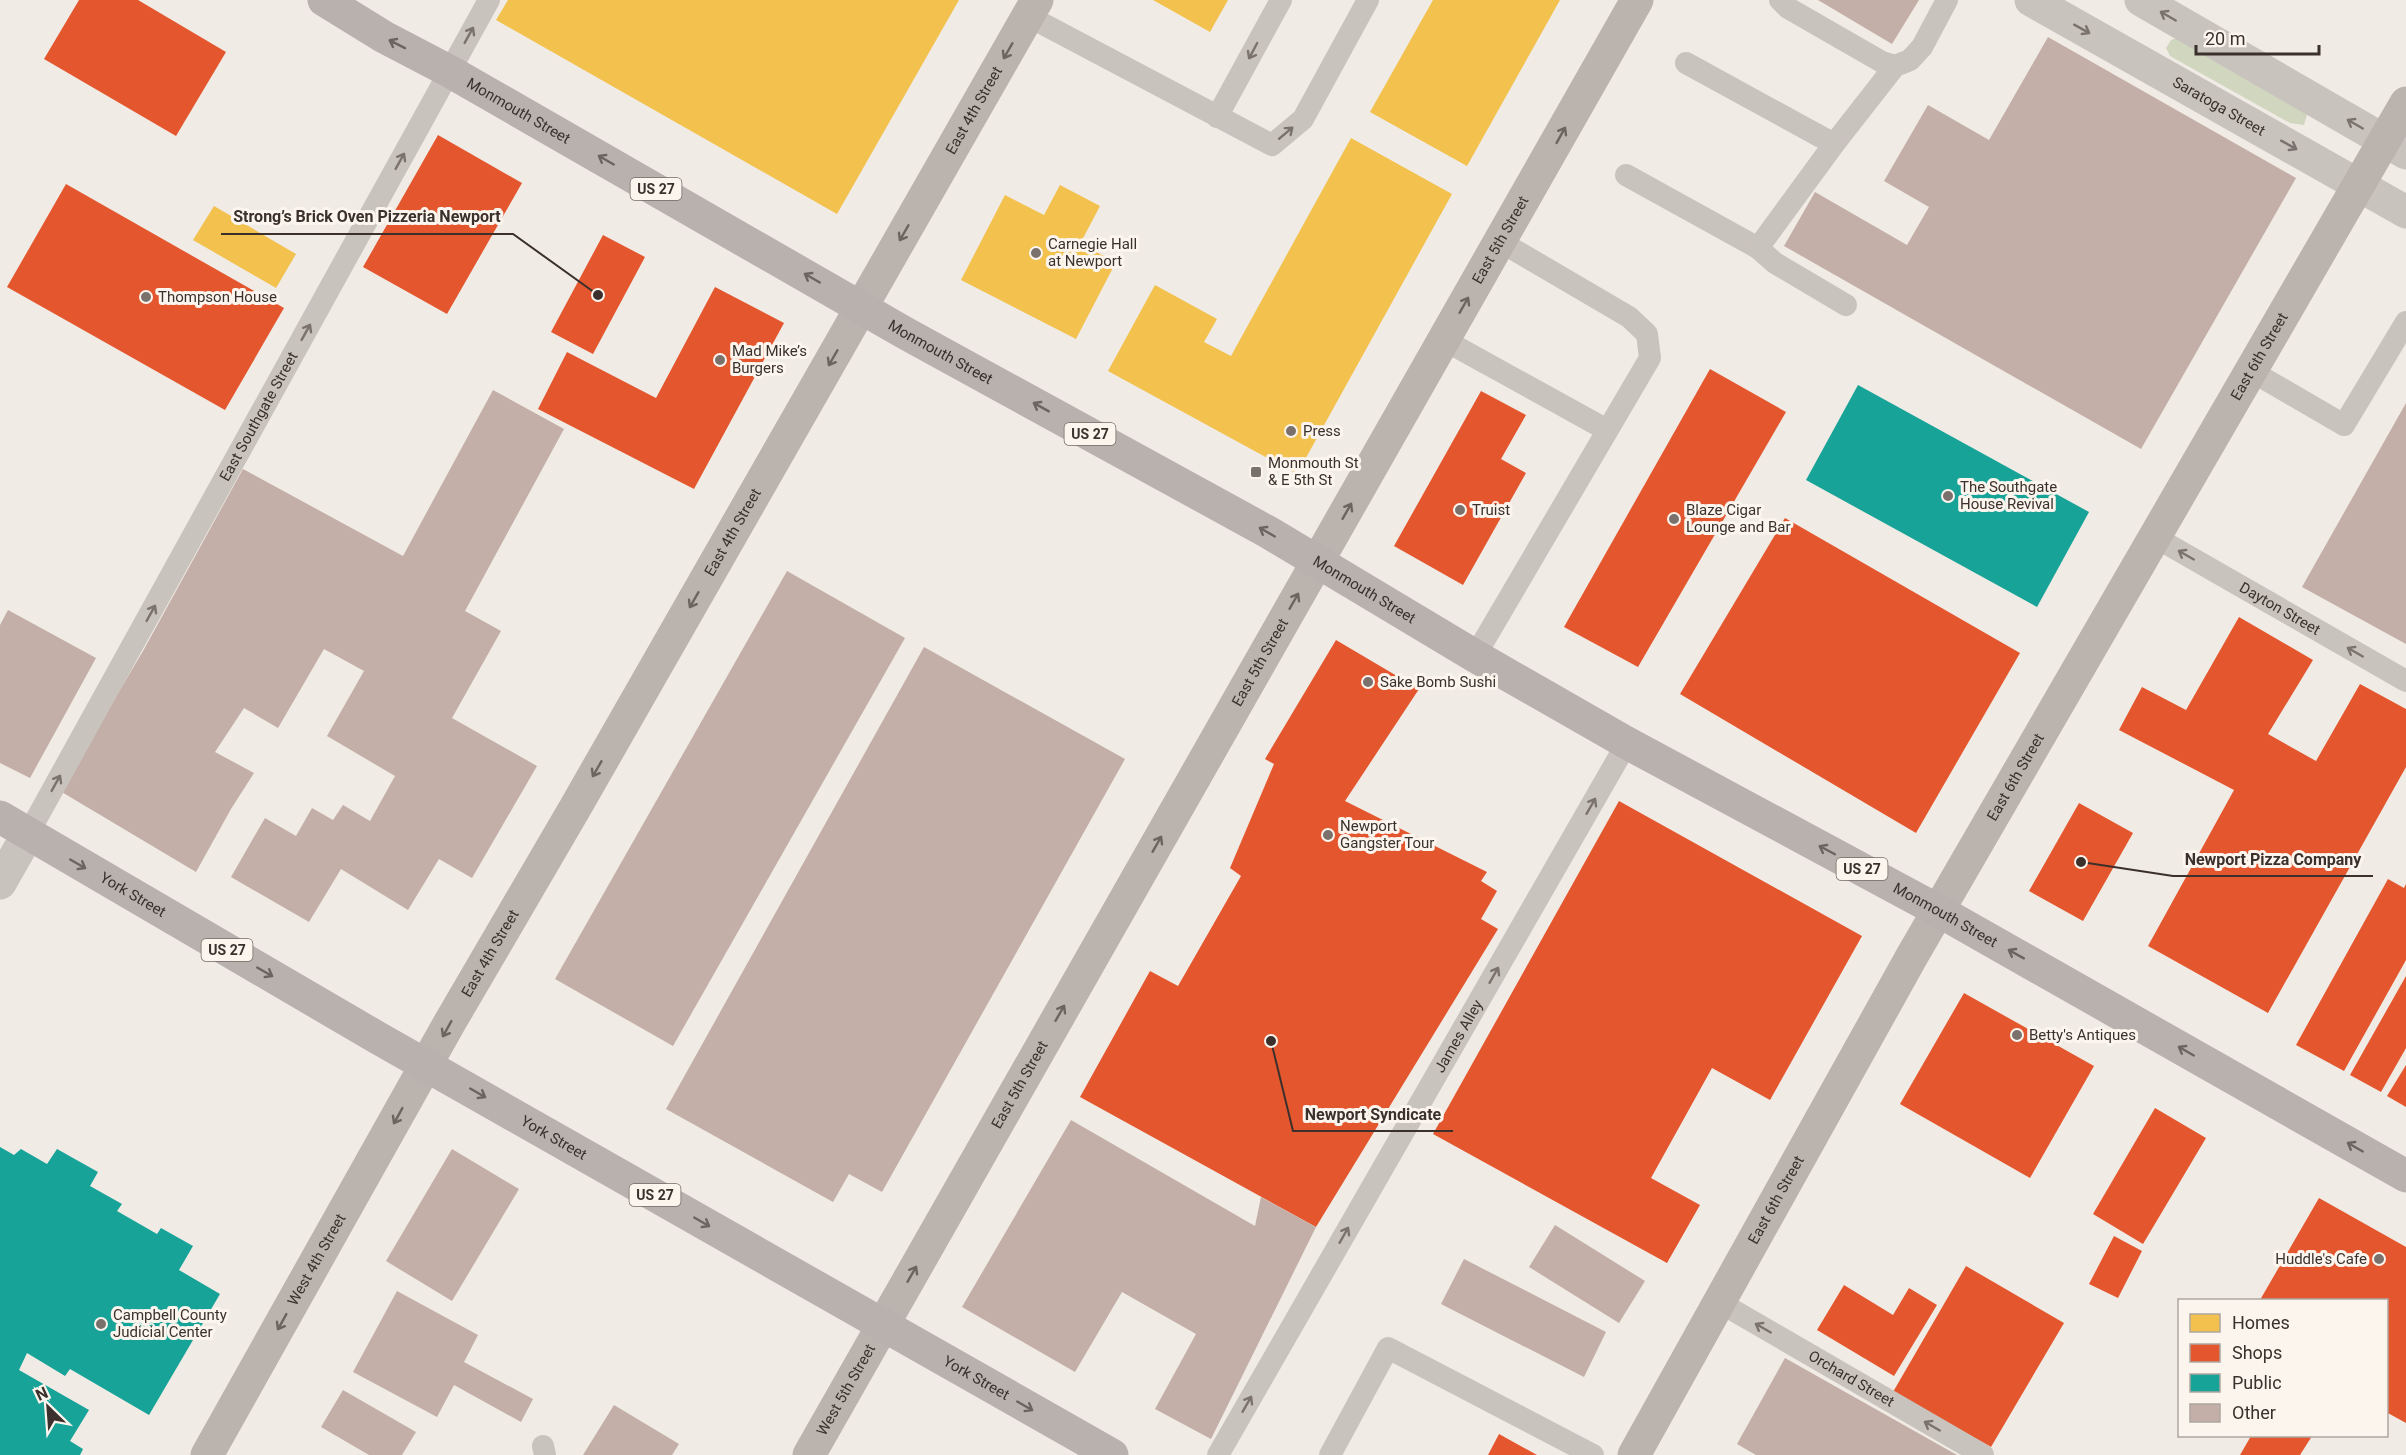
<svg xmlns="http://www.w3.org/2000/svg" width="2406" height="1455" viewBox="0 0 2406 1455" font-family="Roboto,sans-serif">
  <rect width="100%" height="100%" fill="#f0ebe5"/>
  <path fill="#d1d6bf" d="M2176,38L2302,110L2307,115L2304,125L2290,123L2170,56L2166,48L2171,40Z"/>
  <g fill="#f2c14e">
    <path d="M508,0H959L837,214L496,20Z"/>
    <path d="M1153,0H1228L1210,32Z"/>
    <path d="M1433,0H1560L1467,166L1370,112Z"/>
    <path d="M1351,138L1452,194L1297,474L1108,371L1155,285L1217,319L1204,342L1231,356Z"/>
    <path d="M1060,185L1100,206L1080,244L1116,262L1076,339L961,280L1005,195L1044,215Z"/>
    <path d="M214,206L296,254L276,288L193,240Z"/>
  </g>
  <g fill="#e4572e">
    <path d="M79,0H138L226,52L176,136L44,59Z"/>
    <path d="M438,135L522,183L447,314L363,267Z"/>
    <path d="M66,184L284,308L225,410L7,287Z"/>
    <path d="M603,235L645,257L593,354L551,332Z"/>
    <path d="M715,287L784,323L694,489L538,409L567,352L656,398Z"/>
    <path d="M1710,369L1786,412L1638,667L1564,627Z"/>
    <path d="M1481,391L1526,415L1501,459L1526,473L1463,585L1394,546Z"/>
    <path d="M1785,518L2020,653L1916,833L1680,694Z"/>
    <path d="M2239,617L2313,660L2268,734L2316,761L2360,684L2406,709V767L2268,1013L2148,946L2234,790L2119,730L2142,687L2186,710Z"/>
    <path d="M1336,640L1419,689L1345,801L1487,872L1481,881L1497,891L1481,919L1498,929L1316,1227L1080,1097L1150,971L1178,986L1241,876L1230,868L1274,764L1265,759Z"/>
    <path d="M1619,801L1862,936L1770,1100L1712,1068L1651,1178L1700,1205L1667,1263L1433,1134Z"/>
    <path d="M2079,803L2133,833L2083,921L2029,891Z"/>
    <path d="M2388,879L2404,888L2406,884V960L2344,1071L2296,1045Z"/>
    <path d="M2406,976V1048L2381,1092L2350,1075Z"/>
    <path d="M1964,993L2094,1066L2030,1178L1900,1104Z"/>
    <path d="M2406,1065V1107L2387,1096Z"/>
    <path d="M2155,1108L2206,1138L2143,1244L2093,1214Z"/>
    <path d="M2319,1198L2406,1247V1423L2386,1412V1300H2260Z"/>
    <path d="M2114,1236L2142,1251L2118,1298L2089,1284Z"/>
    <path d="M1966,1266L2064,1323L1991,1447L1893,1392Z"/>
    <path d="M1844,1285L1893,1315L1909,1288L1937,1305L1894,1376L1817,1330Z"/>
    <path d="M1499,1434L1537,1455H1488Z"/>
    <path d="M2251,1436H2312L2300,1455H2240Z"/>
  </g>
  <g fill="#17a398">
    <path d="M1858,385L2089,512L2037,607L1806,480Z"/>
    <path d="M0,1147L14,1155L21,1149L47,1164L57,1149L98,1172L90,1186L122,1204L117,1211L157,1234L161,1228L193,1246L179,1270L220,1294L149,1415L70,1369L65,1376L27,1353L19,1370L89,1410L70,1441L83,1449L80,1455H0Z"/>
  </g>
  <g fill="#c3afa7">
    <path d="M1818,0H1919L1892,44Z"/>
    <path d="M2048,37L2296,178L2141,449L1784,246L1815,192L1907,245L1929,207L1884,181L1928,105L1989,140Z"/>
    <path d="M493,390L564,429L465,611L501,631L452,718L537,766L472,878L439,859L408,910L341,869L309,922L231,877L265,818L296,836L312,808L333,820L343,805L370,821L395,776L327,736L364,671L324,649L278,728L244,708L215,752L254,773L231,809L196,872L60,791L143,651L243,469L403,556Z"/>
    <path d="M2406,403V644L2302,587Z"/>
    <path d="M787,571L905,638L673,1046L555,979Z"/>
    <path d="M8,610L96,658L30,778L0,763V625Z"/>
    <path d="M924,647L1125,759L882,1192L849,1174L833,1202L666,1109Z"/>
    <path d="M1071,1120L1255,1226L1261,1197L1316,1227L1211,1439L1155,1409L1196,1334L1122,1292L1075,1372L962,1307Z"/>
    <path d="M452,1149L519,1189L452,1301L386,1261Z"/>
    <path d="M1555,1225L1645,1281L1619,1323L1529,1267Z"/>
    <path d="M1464,1259L1606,1332L1584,1377L1441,1304Z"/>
    <path d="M397,1291L478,1335L464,1362L533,1399L521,1422L454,1385L437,1417L353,1372Z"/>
    <path d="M1785,1358L1957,1455H1756L1737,1444Z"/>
    <path d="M343,1390L416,1432L402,1455H369L321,1427Z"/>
    <path d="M614,1405L679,1444L672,1455H583Z"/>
  </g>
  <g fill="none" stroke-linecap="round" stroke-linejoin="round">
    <g stroke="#c9c3be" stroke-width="22">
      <path d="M1780,0L1788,8L1882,62L1895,66"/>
      <path d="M1028,16L1272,145L1303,119L1368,0"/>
      <path d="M1686,63L1834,144L1895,66L1910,60L1922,47L1947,0"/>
      <path d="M1217,117L1281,0"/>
      <path d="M1626,175L1758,248L1834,144"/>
      <path d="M1758,248L1775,263L1846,305"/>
      <path d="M1444,340L1607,430"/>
      <path d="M2251,371L2344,425L2406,322"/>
      <path id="s1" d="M2155,537L2406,681"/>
      <path d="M1475,656L1650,358L1647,334L1629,317L1501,242"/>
      <path id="s2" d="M28,834L489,0"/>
      <path id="s3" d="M1719,1302L1983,1455"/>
      <path d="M543,1446L545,1455"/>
      <path id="s4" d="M1218,1455L1627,743"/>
      <path d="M1330,1455L1388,1348L1593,1455"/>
    </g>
    <g stroke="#c9c3be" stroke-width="33">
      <path id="s5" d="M2031,0L2406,212"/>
      <path d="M2141,0L2406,153"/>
      <path d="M0,883L28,834"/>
    </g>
    <g stroke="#bab3ae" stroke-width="33">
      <path id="s6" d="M207,1455L450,1022L575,808L1037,0"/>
      <path id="s7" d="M809,1455L1637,0"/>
      <path id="s8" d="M1634,1455L1912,956L2406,103"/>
    </g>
    <g stroke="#b8b1ad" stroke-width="33">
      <path id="s9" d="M324,0L384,37L449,71L905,333L1268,532L1475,656L1627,743L1939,911L2406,1176"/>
      <path id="s10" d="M0,817L378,1038L1112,1455"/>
    </g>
  </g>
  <defs><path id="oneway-shaft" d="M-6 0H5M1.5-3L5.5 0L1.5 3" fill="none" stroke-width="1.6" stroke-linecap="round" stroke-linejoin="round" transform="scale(1.5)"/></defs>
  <g stroke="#7b726d">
    <use href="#oneway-shaft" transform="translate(2168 16) rotate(-150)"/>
    <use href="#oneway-shaft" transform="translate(2082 29) rotate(29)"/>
    <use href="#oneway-shaft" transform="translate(469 35) rotate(-61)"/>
    <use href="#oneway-shaft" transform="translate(1253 51) rotate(118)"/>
    <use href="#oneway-shaft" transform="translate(2355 124) rotate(-150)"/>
    <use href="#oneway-shaft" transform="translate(1286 133) rotate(-40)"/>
    <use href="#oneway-shaft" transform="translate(2289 145) rotate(29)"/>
    <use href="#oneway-shaft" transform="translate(400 161) rotate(-61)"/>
    <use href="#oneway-shaft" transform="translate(306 332) rotate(-61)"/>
    <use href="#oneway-shaft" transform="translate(2186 555) rotate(-150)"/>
    <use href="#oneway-shaft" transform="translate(151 613) rotate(-61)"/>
    <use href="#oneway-shaft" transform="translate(2355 652) rotate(-150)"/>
    <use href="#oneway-shaft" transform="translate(56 783) rotate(-61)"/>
    <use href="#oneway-shaft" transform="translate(1591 806) rotate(-60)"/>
    <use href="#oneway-shaft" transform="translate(1494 975) rotate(-60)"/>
    <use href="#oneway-shaft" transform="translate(1344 1235) rotate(-60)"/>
    <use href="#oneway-shaft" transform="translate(1763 1328) rotate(-150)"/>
    <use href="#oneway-shaft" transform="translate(1247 1404) rotate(-60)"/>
    <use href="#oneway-shaft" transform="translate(1932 1426) rotate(-150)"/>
  </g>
  <g stroke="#6d645f">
    <use href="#oneway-shaft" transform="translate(397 44) rotate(-153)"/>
    <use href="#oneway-shaft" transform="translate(606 160) rotate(-150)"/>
    <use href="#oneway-shaft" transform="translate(812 278) rotate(-150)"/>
    <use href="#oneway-shaft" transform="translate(1041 407) rotate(-151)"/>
    <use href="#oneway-shaft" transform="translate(1267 532) rotate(-150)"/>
    <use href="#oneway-shaft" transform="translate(1827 850) rotate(-152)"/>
    <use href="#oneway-shaft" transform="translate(78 864) rotate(30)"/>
    <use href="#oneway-shaft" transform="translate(2016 954) rotate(-151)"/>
    <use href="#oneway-shaft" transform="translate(265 972) rotate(30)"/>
    <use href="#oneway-shaft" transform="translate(2186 1051) rotate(-150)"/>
    <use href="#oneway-shaft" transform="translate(478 1093) rotate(30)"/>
    <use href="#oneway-shaft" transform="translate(2355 1147) rotate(-150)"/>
    <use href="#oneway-shaft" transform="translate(702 1222) rotate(30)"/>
    <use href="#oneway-shaft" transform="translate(1025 1406) rotate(30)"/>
  </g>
  <g stroke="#6e645f">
    <use href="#oneway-shaft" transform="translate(1008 51) rotate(120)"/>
    <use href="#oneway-shaft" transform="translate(1561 135) rotate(-61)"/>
    <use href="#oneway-shaft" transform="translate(904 233) rotate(120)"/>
    <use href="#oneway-shaft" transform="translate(1464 305) rotate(-60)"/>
    <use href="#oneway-shaft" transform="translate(833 358) rotate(120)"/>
    <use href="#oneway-shaft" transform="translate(1347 511) rotate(-60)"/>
    <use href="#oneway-shaft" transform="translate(694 600) rotate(120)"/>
    <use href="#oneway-shaft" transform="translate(1294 601) rotate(-60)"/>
    <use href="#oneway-shaft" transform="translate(597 769) rotate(120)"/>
    <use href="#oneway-shaft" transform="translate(1157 844) rotate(-60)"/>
    <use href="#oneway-shaft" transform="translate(1060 1013) rotate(-60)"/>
    <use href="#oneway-shaft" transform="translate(447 1029) rotate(119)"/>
    <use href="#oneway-shaft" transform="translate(398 1116) rotate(119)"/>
    <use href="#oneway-shaft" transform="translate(912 1274) rotate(-60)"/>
    <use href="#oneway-shaft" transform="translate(282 1322) rotate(119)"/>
  </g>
  <g fill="#7a716c" stroke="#fbf5ee" stroke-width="2">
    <circle cx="1036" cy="253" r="6"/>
    <circle cx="146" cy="297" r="6"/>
    <circle cx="720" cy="360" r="6"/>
    <circle cx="1291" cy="431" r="6"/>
    <rect x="1250" y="466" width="12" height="12" rx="3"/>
    <circle cx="1948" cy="496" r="6"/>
    <circle cx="1460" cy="510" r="6"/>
    <circle cx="1674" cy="519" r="6"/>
    <circle cx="1368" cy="682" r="6"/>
    <circle cx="1328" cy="835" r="6"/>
    <circle cx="2017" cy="1035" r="6"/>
    <circle cx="2379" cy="1259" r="6"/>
    <circle cx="101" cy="1324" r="6"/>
  </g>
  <g text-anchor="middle" stroke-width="6" stroke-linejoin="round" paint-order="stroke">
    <g fill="#fbf5ee" stroke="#756b66" stroke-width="1.5">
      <rect x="630.5" y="178" width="51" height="22" rx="4.5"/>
      <rect x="1064.5" y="423" width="51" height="22" rx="4.5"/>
      <rect x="1836.5" y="858" width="51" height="22" rx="4.5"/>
      <rect x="201.5" y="939" width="51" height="22" rx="4.5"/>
      <rect x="629.5" y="1184" width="51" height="22" rx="4.5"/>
    </g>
    <g font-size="14" font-weight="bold" fill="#3b302b">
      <text x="656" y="194">US 27</text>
      <text x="1090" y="439">US 27</text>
      <text x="1862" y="874">US 27</text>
      <text x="227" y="955">US 27</text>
      <text x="655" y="1200">US 27</text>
    </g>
    <g font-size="15" fill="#3b302b" stroke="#fbf5ee">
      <text dy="5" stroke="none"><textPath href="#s5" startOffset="216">Saratoga Street</textPath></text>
      <text dy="5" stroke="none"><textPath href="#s9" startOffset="224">Monmouth Street</textPath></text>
      <text dy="5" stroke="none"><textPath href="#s6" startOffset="1548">East 4th Street</textPath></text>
      <text dy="5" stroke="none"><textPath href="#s7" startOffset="1398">East 5th Street</textPath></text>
      <text dy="5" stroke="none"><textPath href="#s9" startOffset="710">Monmouth Street</textPath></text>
      <text dy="5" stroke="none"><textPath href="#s8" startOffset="1264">East 6th Street</textPath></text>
      <text dy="5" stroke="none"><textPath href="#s2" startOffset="477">East Southgate Street</textPath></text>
      <text dy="5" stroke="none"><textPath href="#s6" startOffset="1062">East 4th Street</textPath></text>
      <text dy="5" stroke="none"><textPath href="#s9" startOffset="1196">Monmouth Street</textPath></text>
      <text dy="5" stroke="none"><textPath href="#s1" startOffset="144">Dayton Street</textPath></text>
      <text dy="5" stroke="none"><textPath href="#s7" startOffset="912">East 5th Street</textPath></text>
      <text dy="5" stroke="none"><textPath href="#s8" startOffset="778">East 6th Street</textPath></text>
      <text dy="5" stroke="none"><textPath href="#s10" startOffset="154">York Street</textPath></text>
      <text dy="5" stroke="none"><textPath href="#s9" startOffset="1862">Monmouth Street</textPath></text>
      <text dy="5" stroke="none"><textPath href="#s6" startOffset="576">East 4th Street</textPath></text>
      <text dy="5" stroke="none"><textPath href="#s4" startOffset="483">James Alley</textPath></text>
      <text dy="5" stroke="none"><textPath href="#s7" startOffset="426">East 5th Street</textPath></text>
      <text dy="5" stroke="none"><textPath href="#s10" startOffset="640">York Street</textPath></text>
      <text dy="5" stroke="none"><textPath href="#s8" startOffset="292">East 6th Street</textPath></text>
      <text dy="5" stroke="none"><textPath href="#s6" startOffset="224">West 4th Street</textPath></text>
      <text dy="5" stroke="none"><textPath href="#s10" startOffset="1126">York Street</textPath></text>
      <text dy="5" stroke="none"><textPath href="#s3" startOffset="153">Orchard Street</textPath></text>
      <text dy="5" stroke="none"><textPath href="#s7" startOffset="75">West 5th Street</textPath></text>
    </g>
    <g font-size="15" fill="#3b302b" stroke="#fbf5ee" text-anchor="start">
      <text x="1048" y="249">Carnegie Hall<tspan x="1048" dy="17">at Newport</tspan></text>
      <text x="158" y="302">Thompson House</text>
      <text x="732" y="356">Mad Mike’s<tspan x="732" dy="17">Burgers</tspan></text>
      <text x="1303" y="436">Press</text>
      <text x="1268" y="468">Monmouth St<tspan x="1268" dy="17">&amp; E 5th St</tspan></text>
      <text x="1960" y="492">The Southgate<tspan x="1960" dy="17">House Revival</tspan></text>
      <text x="1472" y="515">Truist</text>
      <text x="1686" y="515">Blaze Cigar<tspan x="1686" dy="17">Lounge and Bar</tspan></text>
      <text x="1380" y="687">Sake Bomb Sushi</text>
      <text x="1340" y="831">Newport<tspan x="1340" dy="17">Gangster Tour</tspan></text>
      <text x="2029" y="1040">Betty's Antiques</text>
      <text x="2367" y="1264" text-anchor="end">Huddle's Cafe</text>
      <text x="113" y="1320">Campbell County<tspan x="113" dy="17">Judicial Center</tspan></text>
    </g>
  </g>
  <path fill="none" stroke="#3b302b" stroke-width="2" d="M598 295L513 234H221M2081 862L2173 876H2373M1271 1041L1293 1131H1453"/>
  <g fill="#3b302b" stroke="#fbf5ee" stroke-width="2">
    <circle cx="598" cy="295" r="6"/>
    <circle cx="2081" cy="862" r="6"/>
    <circle cx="1271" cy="1041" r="6"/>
  </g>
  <g font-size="16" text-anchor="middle" font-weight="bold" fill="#3b302b" stroke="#fbf5ee" stroke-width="6" stroke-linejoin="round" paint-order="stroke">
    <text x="367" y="222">Strong’s Brick Oven Pizzeria Newport</text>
    <text x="2273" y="865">Newport Pizza Company</text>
    <text x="1373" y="1120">Newport Syndicate</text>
  </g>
  <rect x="2178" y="1299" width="210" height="138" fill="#fbf5ee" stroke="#aea6a0" stroke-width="1.5"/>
  <rect x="2190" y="1314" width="30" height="18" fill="#f2c14e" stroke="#aea6a0" stroke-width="1.5"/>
  <text x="2232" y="1329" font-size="18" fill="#3b302b">Homes</text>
  <rect x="2190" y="1344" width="30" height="18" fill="#e4572e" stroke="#aea6a0" stroke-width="1.5"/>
  <text x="2232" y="1359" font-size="18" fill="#3b302b">Shops</text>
  <rect x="2190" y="1374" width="30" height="18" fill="#17a398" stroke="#aea6a0" stroke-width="1.5"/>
  <text x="2232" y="1389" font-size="18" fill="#3b302b">Public</text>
  <rect x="2190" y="1404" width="30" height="18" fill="#c3afa7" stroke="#aea6a0" stroke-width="1.5"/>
  <text x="2232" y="1419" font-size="18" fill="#3b302b">Other</text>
  <g transform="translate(48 1407) rotate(335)" stroke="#fbf5ee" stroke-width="4.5" paint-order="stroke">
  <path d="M0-4.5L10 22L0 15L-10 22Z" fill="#3b302b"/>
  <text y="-9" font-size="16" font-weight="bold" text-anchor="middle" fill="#3b302b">N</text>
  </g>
  <path d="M2196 45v9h123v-9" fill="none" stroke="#3b302b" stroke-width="3"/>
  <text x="2205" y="45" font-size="18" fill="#3b302b" stroke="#fbf5ee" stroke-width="4.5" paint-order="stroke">20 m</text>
</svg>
